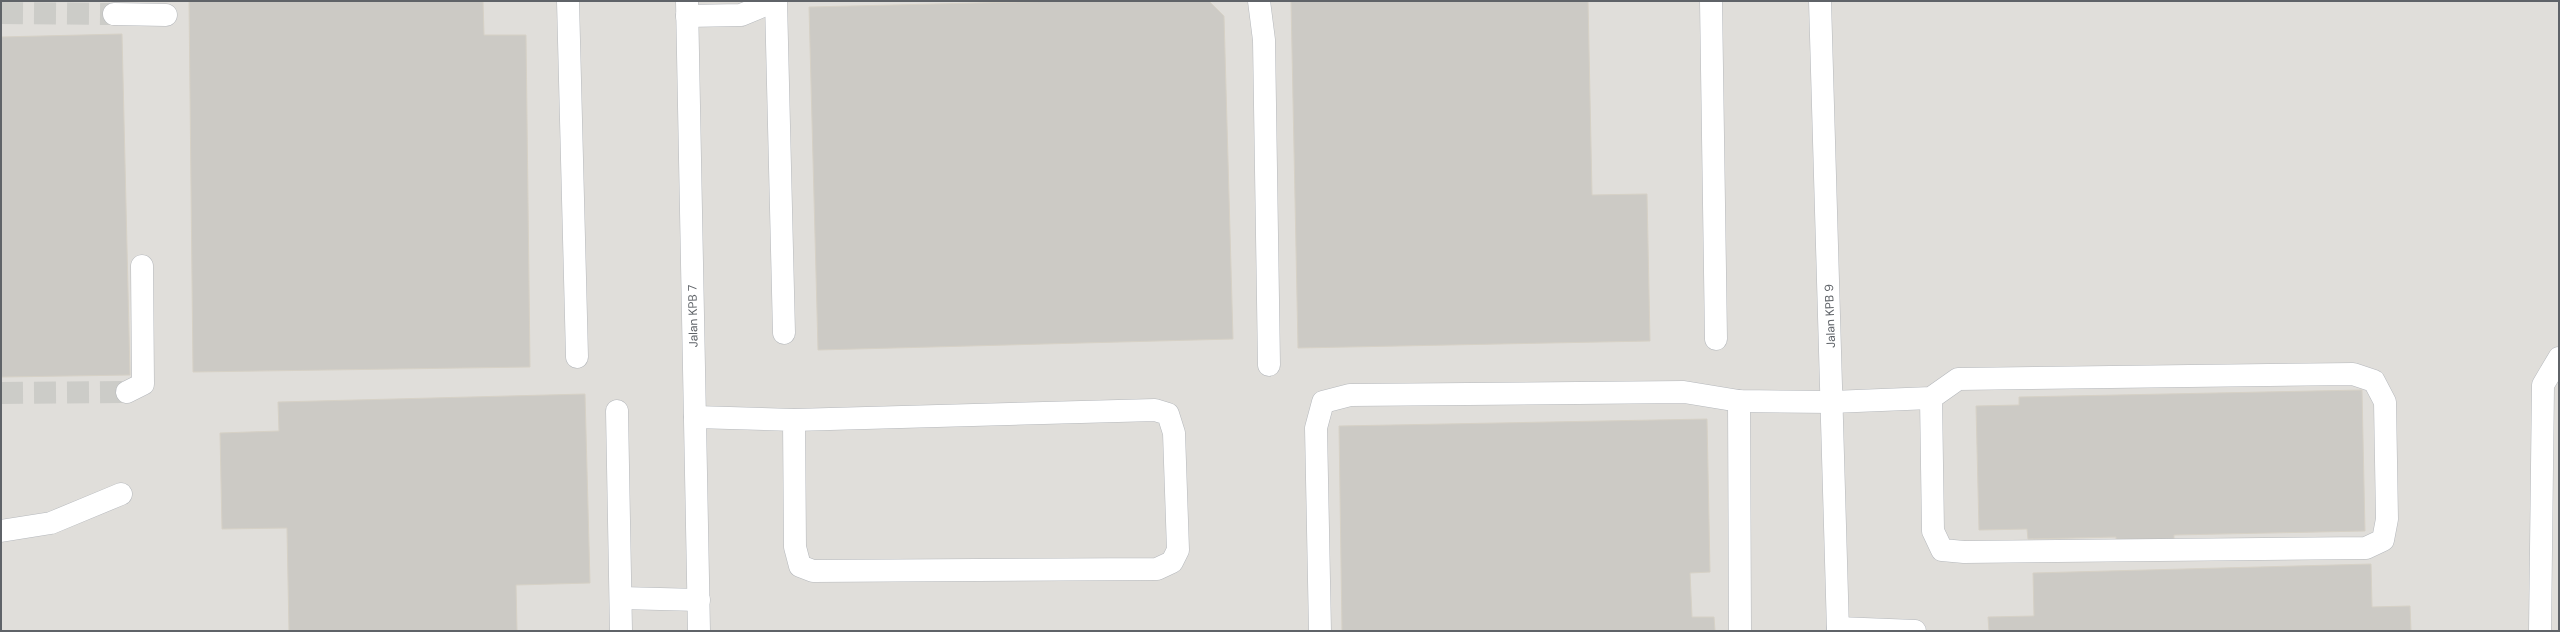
<svg xmlns="http://www.w3.org/2000/svg" width="2560" height="632" viewBox="0 0 2560 632" font-family="'DM Sans',sans-serif">
  <rect width="100%" height="100%" fill="#f1efe8"/>
  <rect fill="#e0deda" x="1" y="1" width="2558" height="630"/>
  <g fill="#cccac5" stroke="#d6d1c6">
    <path d="M189,1H483L484,35H526L530,367L193,372Z"/>
    <path d="M1061,1H1209L1224,16L1233,339L818,350L809,7Z"/>
    <path d="M1291,1H1588L1592,195L1647,194L1650,341L1298,348Z"/>
    <path d="M122,34L130,375L1,377V37Z"/>
    <path d="M2362,390L2365,531L2174,535V544L2116,545V537L2028,539L2027,529L1979,530L1976,406L2019,405V397Z"/>
    <path d="M585,394L590,583L516,585L517,631H289L287,528L222,529L220,433L279,431L278,402Z"/>
    <path d="M1707,419L1710,572L1690,573L1692,617H1714L1715,631H1342L1339,426Z"/>
    <path d="M2371,564L2372,607L2410,606L2411,631H1989L1988,617L2034,616L2033,573Z"/>
  </g>
  <g fill="none" stroke-linecap="round" stroke-linejoin="round">
    <g stroke="#ccccc8" stroke-width="22" stroke-dasharray="22 11" stroke-linecap="butt">
      <path d="M1,13L114,14"/>
      <path d="M1,393L127,392"/>
    </g>
    <g stroke="#b5b8bc" stroke-width="23">
      <g id="minor">
        <path d="M568,1L577,357"/>
        <path d="M687,1L699,631"/>
        <path d="M776,1L784,333"/>
        <path d="M1259,1L1264,40L1269,365"/>
        <path d="M1711,1L1716,339"/>
        <path d="M1820,1L1838,631"/>
        <path d="M114,14L166,15"/>
        <path d="M687,16L741,15L775,1"/>
        <path d="M127,392L143,384L142,266"/>
        <path d="M1739,401L1740,631"/>
        <path d="M617,411L621,631"/>
        <path d="M695,417L794,420L1155,410L1168,414L1174,433L1178,550L1172,562L1157,569L813,571L800,566L795,547L794,420"/>
        <path d="M1,531L51,523L121,494"/>
        <path d="M621,598L699,600"/>
        <path d="M1838,628L1915,631"/>
        <path d="M1320,631L1316,428L1323,402L1350,395L1684,392L1739,401L1832,402L1931,398L1958,379L2353,374L2374,381L2385,402L2387,519L2383,540L2366,548L1964,552L1942,550L1933,531L1931,398"/>
        <path d="M2540,631L2543,385L2559,358"/>
      </g>
    </g>
    <use href="#minor" stroke="#fff" stroke-width="22"/>
  </g>
  <g text-anchor="middle" stroke-width="4" stroke-linejoin="round" paint-order="stroke">
    <g font-size="12" fill="#5f6368" stroke="#fff">
      <text transform="translate(693 316) rotate(-91)" y="4">Jalan KPB 7</text>
      <text transform="translate(1830 316) rotate(-92)" y="4">Jalan KPB 9</text>
    </g>
  </g>
  <rect width="2560" height="632" fill="none" stroke="#5f6368" stroke-width="4"/>
</svg>
